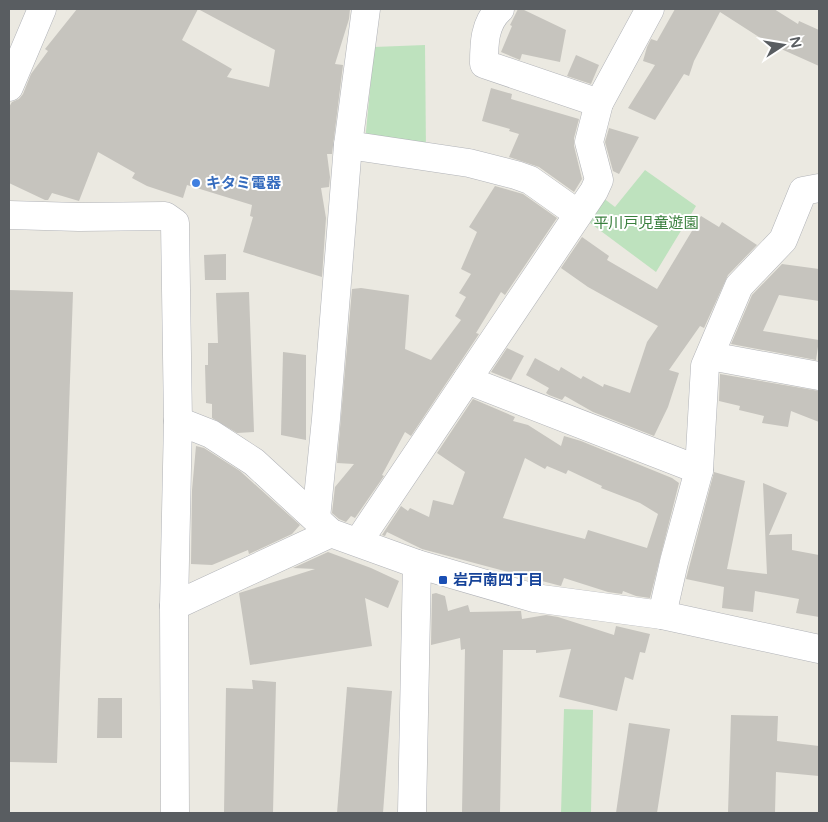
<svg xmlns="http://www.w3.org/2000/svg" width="828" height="822" viewBox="0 0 828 822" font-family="'Varela Round','Noto Sans JP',sans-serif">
  <rect width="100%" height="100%" fill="#ebe9e1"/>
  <g fill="#bee2be">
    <path d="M425,45L426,152L365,142L374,47Z"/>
    <path d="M645,170L696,206L656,272L578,214L594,191L615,207Z"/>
    <path d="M564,709L593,710L591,813H561Z"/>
  </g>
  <g fill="#c6c4be" fill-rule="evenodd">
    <path d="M77,9H350L349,19L335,64L343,65L332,154H327L330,177L329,187L321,188L326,218L322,277L243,252L253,217L250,216L252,205L187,185L183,198L147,186L132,178L135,173L98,152L79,201L52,193L48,200H45L9,183V107L12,102L19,99L23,94L31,74L48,51L45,49ZM198,9L275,50L269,87L227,77L232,69L182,40Z"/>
    <path d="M518,9H522L566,30L560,62L522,54L520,60L501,52L512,26L510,25Z"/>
    <path d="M675,9H774L798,24L799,21L819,30V66L770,44L720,12L694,61L689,76L684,74L655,120L628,108L655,65L643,61L647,47L651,39L657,41Z"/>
    <path d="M576,55L599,65L591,84L567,76Z"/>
    <path d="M491,88L512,94L511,99L579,119L574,138V146L582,179L574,192L539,167L509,157L519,134L509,131L510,129L482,121Z"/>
    <path d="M609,128L639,137L619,174L613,171L605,142Z"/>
    <path d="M495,186L523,194L557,218L505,295L501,292L476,333L479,334L411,436L405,432L382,475L384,476L355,518L351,516L346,522L339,519L332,513L335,487L354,464L337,463L352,289L361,288L409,295L405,349L431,360L461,320L455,316L466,297L459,293L471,274L461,269L477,232L469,227Z"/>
    <path d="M701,216L719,227L722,222L757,245L728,275L704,328L700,326L669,370L679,373L668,407L654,436L593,412L565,396L562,400L549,395L546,393L549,388L526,375L535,358L559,371L561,367L581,379L583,376L603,387L604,384L630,393L647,342L658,326L588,287L561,268L582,237L609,256L607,260L657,289Z"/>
    <path d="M226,254V280H205L204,255Z"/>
    <path d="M782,264L819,269V301L779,295L763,331L819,340L816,360L731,344L752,295Z"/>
    <path d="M9,290L73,292L57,763L9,762Z"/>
    <path d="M249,292L254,432L237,433L212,418V404L206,403L205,365H208V343H218L216,293Z"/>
    <path d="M507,348L524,356L511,380L491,372Z"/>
    <path d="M283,352L306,355V440L281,435Z"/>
    <path d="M720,374L819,391V422L791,411L788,427L762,423L764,416L739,410L740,406L719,401Z"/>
    <path d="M473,399L515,417L513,421L528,425L561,446L564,436L581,441L672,478L679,483L650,598L636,596L623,591L622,594L608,592L564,578L561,586L422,549L387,532L385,536L382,535L401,506L408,511L410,508L429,517L433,500L453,505L465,472L437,453ZM525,458L545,469L547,466L566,474L568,470L602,486L601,488L640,503L658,514L647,548L588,530L585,539L503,518Z"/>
    <path d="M196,446L204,448L240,471L300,525L292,534L249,554L248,550L212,565L191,564L192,490Z"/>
    <path d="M714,472L745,481L727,569L767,574L763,483L787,493L769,535L792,534V550L819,555V617L796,613L799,599L755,591L753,612L722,608L724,587L686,579Z"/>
    <path d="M328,552L371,568L399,581L388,608L365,598L372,646L250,665L239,593L315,569L293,568Z"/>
    <path d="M436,593L445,596L448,611L468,605L470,612L521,611L522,619L546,615L558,617L614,635L616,626L650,634L645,653L640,652L633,680L625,677L617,711L559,697L571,649L536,653V650H503L500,813H462L465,649L461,650L460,638L431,645L432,594Z"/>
    <path d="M252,680L276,682L273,813H224L226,688L253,689Z"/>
    <path d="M347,687L392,691L383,813H337Z"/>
    <path d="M98,698H122V738H97Z"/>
    <path d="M731,715L778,716L777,741L819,746V776L776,772L775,813H728Z"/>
    <path d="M629,723L670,729L657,813H616Z"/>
  </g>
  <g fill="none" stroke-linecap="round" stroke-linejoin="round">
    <g stroke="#b1b3b8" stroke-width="29">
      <g id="minor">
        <path d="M500,9C484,23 484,45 484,64L599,103"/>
        <path d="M9,87L42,9"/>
        <path d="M348,145L469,163L516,175L530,180L578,214"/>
        <path d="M9,215L79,217L165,216L175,223L178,421L174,606L175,813"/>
        <path d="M710,356L819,376"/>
        <path d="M467,380L699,470"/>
        <path d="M178,421L211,434L254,462L331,533L417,564L534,598L662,615L819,649"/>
        <path d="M316,518L326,419L348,145L366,9"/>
        <path d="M358,542L594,191L599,180L589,142L599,103L650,9"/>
        <path d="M174,606L331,533"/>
        <path d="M662,615L674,562L699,470L705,366L739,286L783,240L803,191L819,188"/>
        <path d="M412,813L417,564"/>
      </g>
    </g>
    <use href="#minor" stroke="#fff" stroke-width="28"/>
  </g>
  <circle fill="#3f7fe0" stroke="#fff" stroke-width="2" cx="196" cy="183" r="5"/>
  <rect fill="#1a4fb4" stroke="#fff" stroke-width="2" x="438" y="575" width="10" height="10" rx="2.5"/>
  <g text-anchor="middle" stroke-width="4" stroke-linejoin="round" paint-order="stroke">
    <g font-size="15" font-weight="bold" fill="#366cbe" stroke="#fff" text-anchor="start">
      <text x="206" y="188">キタミ電器</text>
    </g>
    <g font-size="15" fill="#397f3d" stroke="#fff">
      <text x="646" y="228">平川戸児童遊園</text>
    </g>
    <g font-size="15" font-weight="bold" fill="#164399" stroke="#fff" text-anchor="start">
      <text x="453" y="585">岩戸南四丁目</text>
    </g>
  </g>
  <rect width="828" height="822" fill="none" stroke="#595d61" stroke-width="20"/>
  <g transform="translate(783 45) rotate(78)" stroke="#ffffff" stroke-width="4" paint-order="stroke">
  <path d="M0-4L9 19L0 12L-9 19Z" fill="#595d61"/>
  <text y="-8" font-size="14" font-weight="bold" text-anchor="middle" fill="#595d61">N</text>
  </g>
</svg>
